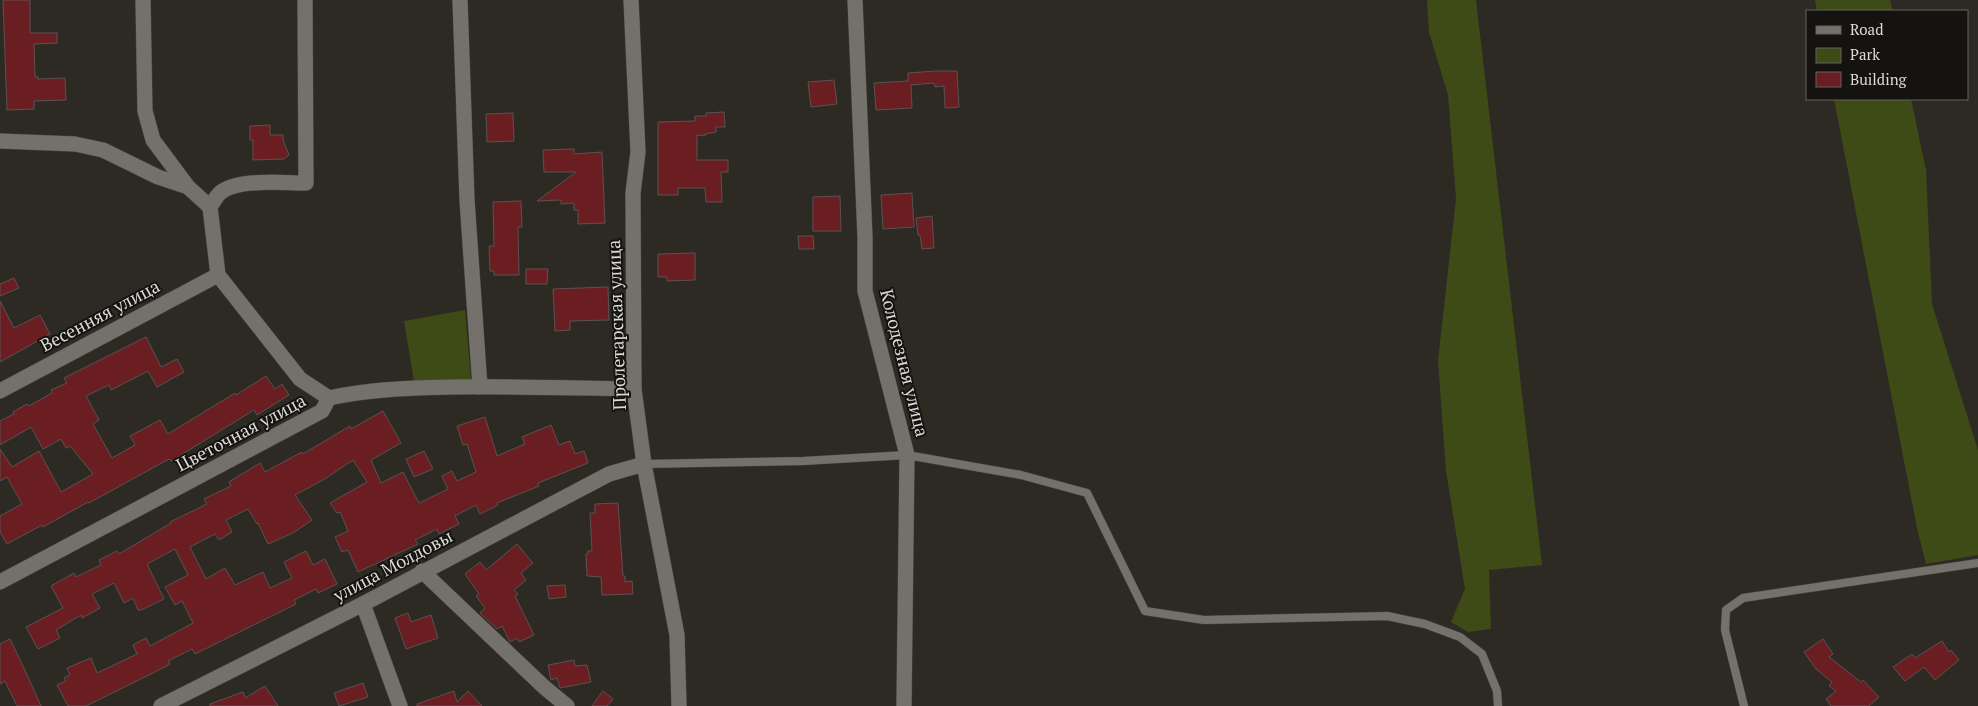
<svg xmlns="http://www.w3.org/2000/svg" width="1978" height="706" viewBox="0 0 1978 706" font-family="'PT Serif',serif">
  <rect width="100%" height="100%" fill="#2d2a24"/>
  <g fill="#3f4b16">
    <path d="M1427,0H1476L1542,565L1489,570L1491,629L1468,632L1451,622L1465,589L1446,471L1438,361L1456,198L1448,95L1429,32Z"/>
    <path d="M1815,0H1890L1893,11H1817Z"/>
    <path d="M1834,99H1911L1926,170L1932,304L1978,450V555L1926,564L1917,528Z"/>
    <path d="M465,310L471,381H414L404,321Z"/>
  </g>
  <g fill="#6b1e21" stroke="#5a5252">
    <path d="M3,0H30V33H57V43L34,44L35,77H38V79L65,78L66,100L34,101V109L7,110Z"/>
    <path d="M935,71H957L959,107L945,108L944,86L935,87L934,83L911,85L912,108L876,110L874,83L908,81V73Z"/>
    <path d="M834,80L837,104L811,107L808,82Z"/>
    <path d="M724,112L725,127H716V132L705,134V136L697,135V160H728V172H721L722,202H706L705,188H678V195H658V122L695,121V116H706V113Z"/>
    <path d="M513,113L514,141L487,142L486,114Z"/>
    <path d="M270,125V135H283V140L289,155L284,159L253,160V140H250V126Z"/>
    <path d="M574,149V154L602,152L605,223L578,224V210H574V203L561,204V200L537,201L576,172H544L543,150Z"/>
    <path d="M912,193L914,227L883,229L881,195Z"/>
    <path d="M840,196L841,231H813V197Z"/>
    <path d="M521,201L522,227H518L519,275H494V271H490L489,246H494L493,202Z"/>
    <path d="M932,216L934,248L922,249L920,235H918L916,218Z"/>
    <path d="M798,236H813L814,249H799Z"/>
    <path d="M695,253V280L667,281V277H658V254Z"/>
    <path d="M526,269H548L547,284H526Z"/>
    <path d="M14,278L19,288L0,296V284Z"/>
    <path d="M608,287L609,320L570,321V330L555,331L553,289Z"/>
    <path d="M0,301L14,328L40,315L50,334L0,362Z"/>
    <path d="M146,337L161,367L177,359L184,372L157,387L148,371L111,390L109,385L86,396L99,420L93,424L112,458L135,445L130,436L160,420L168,434L235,393L236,395L266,376L275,389L282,384L289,395L257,415L254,410L171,461L169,459L89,503L88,502L43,527L42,525L7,544L0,532V516L22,504L7,477L0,481V449L12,467L39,451L61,492L93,474L70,446L66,448L61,439L43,449L31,427L0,445V421L14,414L13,412L27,404L29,406L52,393L51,390L67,383L64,378Z"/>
    <path d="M383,411L401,443L371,460L381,483L403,472L419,503L448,489L442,476L452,471L457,481L476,472L467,444L463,445L457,426L485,417L497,456L525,444L522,437L551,425L559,445L570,441L575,454L584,451L588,463L538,483L539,486L497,503L498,505L480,514L476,505L455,516L459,524L439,534L437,529L415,540L418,544L358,572L348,550L342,552L335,537L348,531L340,512L337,513L330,503L367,482L353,460L323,480L295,495L312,520L293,533L268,544L258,523L257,524L248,509L226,520L232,532L219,540L215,534L190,547L206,579L225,568L235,585L263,572L270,588L292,578L284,562L306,551L313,565L325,559L337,584L318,593L316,589L294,600L296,604L195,654L192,649L168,661L170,664L155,672L86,706H68L57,685L66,681L64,678L70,675L67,668L91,658L97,673L137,654L133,645L146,638L150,646L193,623L182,601L175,605L165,587L188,575L175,549L147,564L164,599L141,610H138L133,598L124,603L114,583L92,594L100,608L82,618L81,615L56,630L60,638L38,649L26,627L63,608L51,586L74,573L76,577L101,565L99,560L117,551L119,554L171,523L170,522L207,504L204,499L231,486L229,482L260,463L265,472L302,452L303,454L350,426L351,429Z"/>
    <path d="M424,451L433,469L414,477L406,459Z"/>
    <path d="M618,503L623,576H625V582L632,581L633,594L602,595L601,577L587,576L586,554H588V551H592L590,513H595V504Z"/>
    <path d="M517,544L533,563L521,573L526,580L514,590L518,594L515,596L534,635L519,642L517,638L510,642L502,626L497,629L480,613L485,608L476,596L479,594L465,574L480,562L486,570Z"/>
    <path d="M565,585L566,597L549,599L547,586Z"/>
    <path d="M408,613L411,622L431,615L438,638L406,649L395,618Z"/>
    <path d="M10,639L23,666L41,706H17L5,681L0,684V644Z"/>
    <path d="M1823,639L1833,654L1829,657L1861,682L1863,680L1879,697L1869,706H1831L1826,699L1836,691L1829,686L1832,682L1816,669L1804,652Z"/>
    <path d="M1942,641L1949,652L1951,650L1959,660L1935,680L1924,667L1905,681L1893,667L1912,654L1915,658Z"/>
    <path d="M574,660L575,666L587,665L591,682L560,688L557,678L551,680L548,665Z"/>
    <path d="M363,683L368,697L339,706L334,693Z"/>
    <path d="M265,686L278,706H210V704L243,692L245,698Z"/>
    <path d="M454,691L457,702L468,691L482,706H417V704Z"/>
    <path d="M603,691L613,699L607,706H592Z"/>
  </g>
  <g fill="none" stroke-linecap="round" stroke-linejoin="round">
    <g stroke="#494641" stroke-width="9">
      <g id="lane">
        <path d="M644,464L803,461L907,455L1021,475L1087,493L1145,611L1204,620L1387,616L1425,624L1460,637L1482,654L1497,691L1498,706"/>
        <path d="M1744,706L1725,630L1726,610L1743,598L1978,563"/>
      </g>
    </g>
    <g stroke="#494641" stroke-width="16">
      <g id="street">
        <path d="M143,0L145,111L153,140L188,187"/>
        <path d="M305,0L306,183C284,183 235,178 219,194C215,198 213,203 210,207L218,275L300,379L329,398"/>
        <path d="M460,0L467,200L480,387"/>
        <path d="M631,0L638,152L633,193L634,389L644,464L677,635L679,706"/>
        <path d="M855,0L865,237V291L907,455L904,706"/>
        <path d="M0,141L75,144L103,150L158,177L188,187L210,207"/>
        <path d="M0,391L218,275"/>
        <path d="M422,571L544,687L567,706"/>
        <path d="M0,582L322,411L329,398C370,389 409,388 451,387C512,386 573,388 634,389"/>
        <path d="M363,604L400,706"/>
        <path d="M161,706L363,604L609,474L644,464"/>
      </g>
    </g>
    <use href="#lane" stroke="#74716a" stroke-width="8"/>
    <use href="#street" stroke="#74716a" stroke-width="15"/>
  </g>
  <g text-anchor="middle" stroke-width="4" stroke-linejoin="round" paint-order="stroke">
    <g font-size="18" fill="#dcdad6" stroke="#141310">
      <text transform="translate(100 316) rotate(-28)" y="6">Весенняя улица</text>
      <text transform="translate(617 325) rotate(-92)" y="6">Пролетарская улица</text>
      <text transform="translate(904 363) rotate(76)" y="6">Колодезная улица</text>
      <text transform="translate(241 433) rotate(-28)" y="6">Цветочная улица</text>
      <text transform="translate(393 566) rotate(-28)" y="6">улица Молдовы</text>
    </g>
  </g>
  <rect x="1806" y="10" width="162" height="90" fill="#141310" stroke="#64635f"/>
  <rect x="1816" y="26" width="25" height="8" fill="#74716a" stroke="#64635f"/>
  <text x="1850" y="35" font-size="15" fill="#dcdad6">Road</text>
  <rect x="1816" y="48" width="25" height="15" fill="#3f4b16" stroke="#64635f"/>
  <text x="1850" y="60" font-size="15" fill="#dcdad6">Park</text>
  <rect x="1816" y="72" width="25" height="15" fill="#6b1e21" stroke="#64635f"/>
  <text x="1850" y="85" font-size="15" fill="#dcdad6">Building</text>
</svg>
